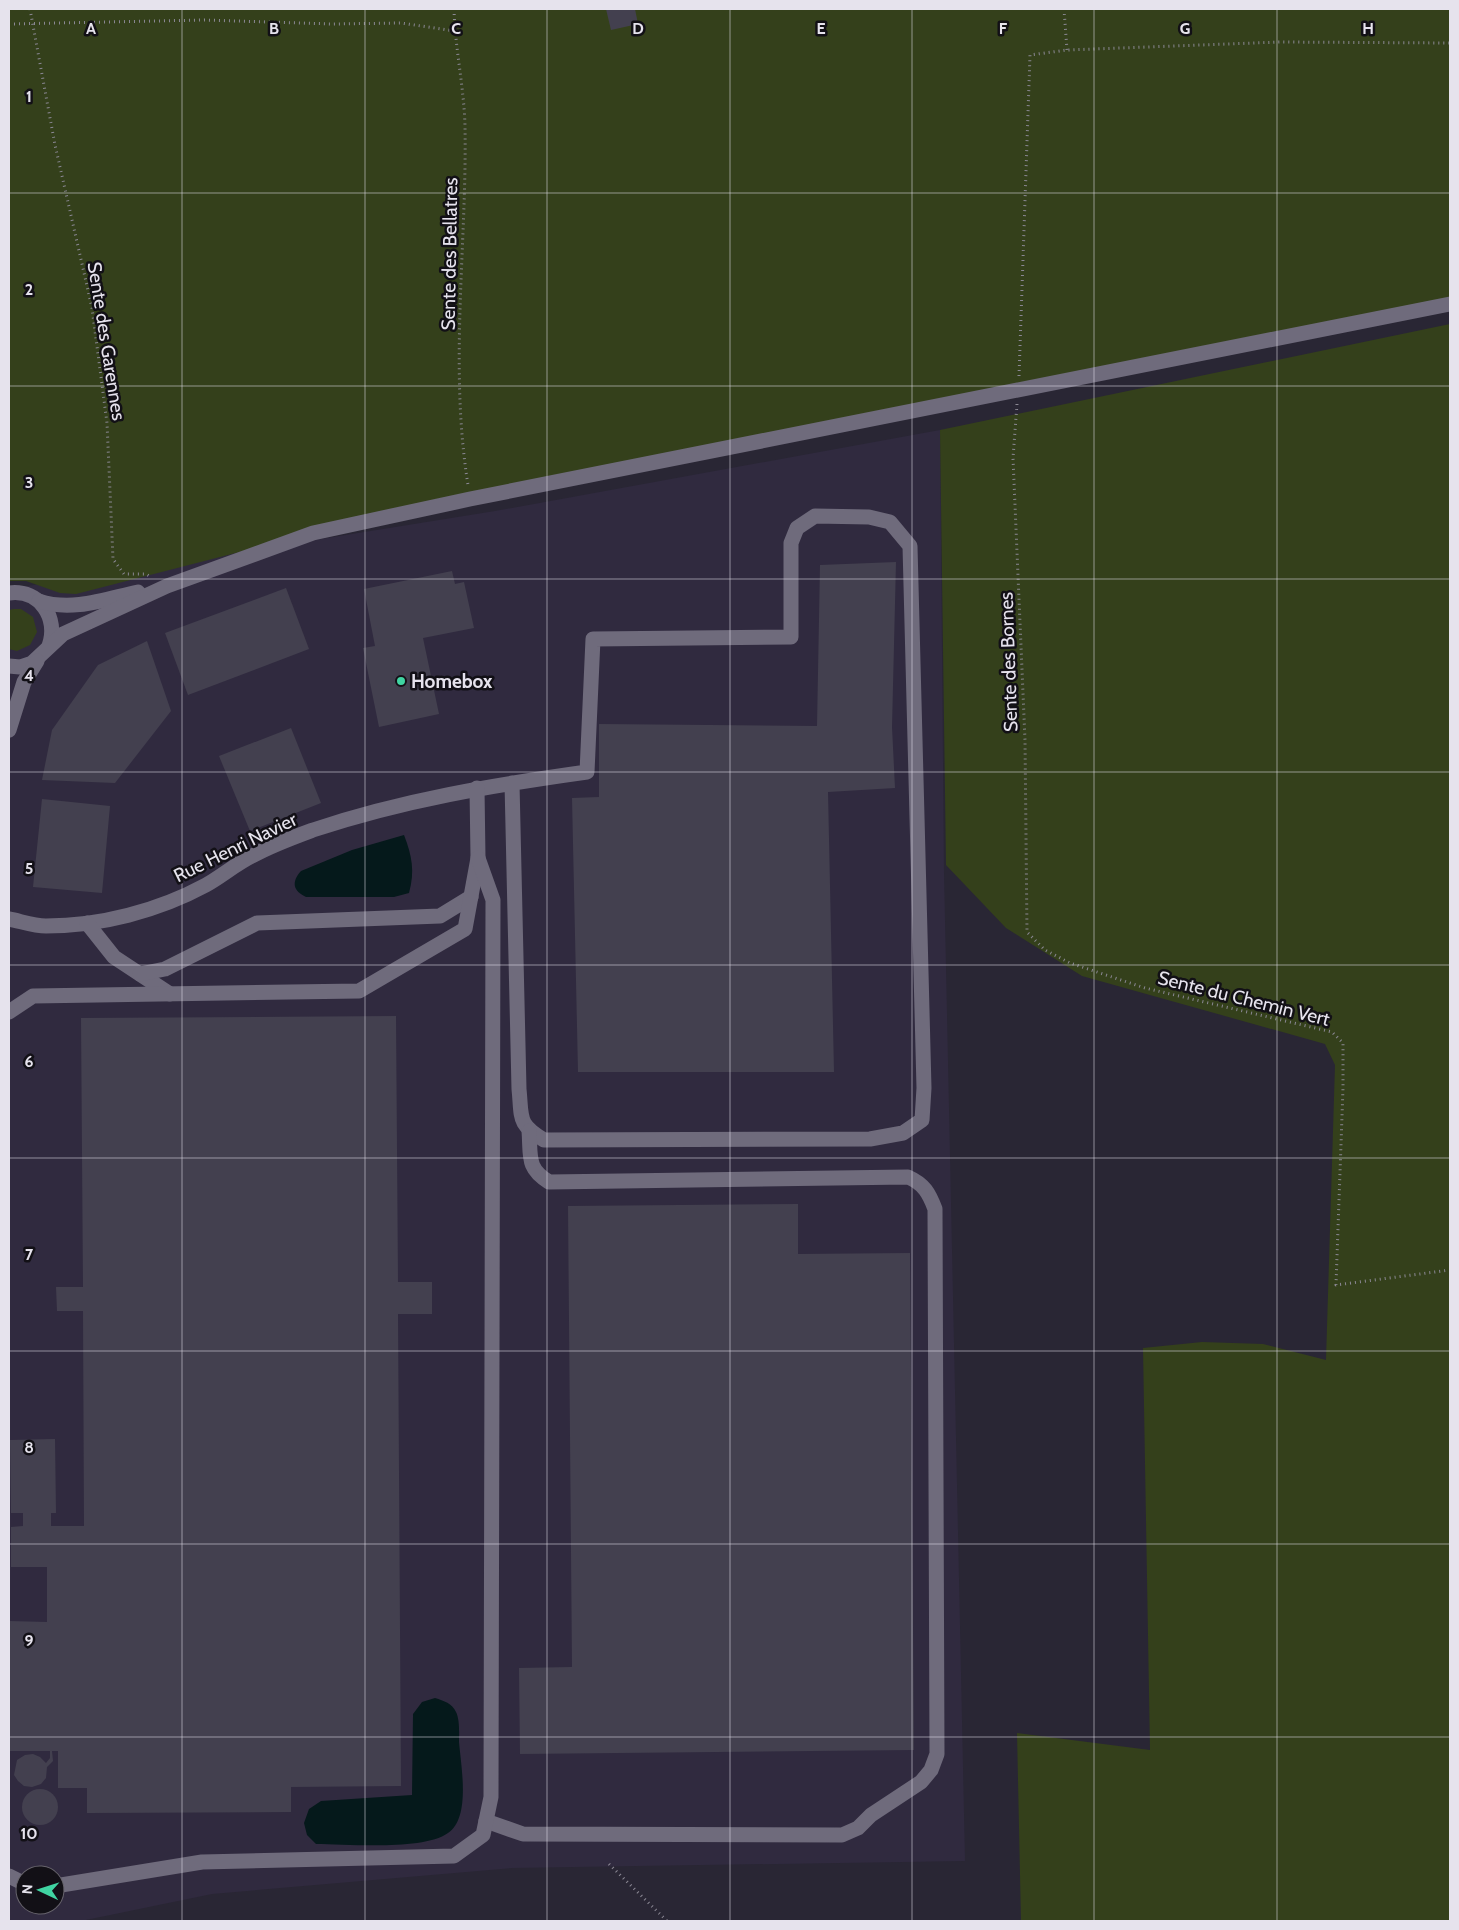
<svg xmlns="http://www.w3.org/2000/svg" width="1459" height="1930" viewBox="0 0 1459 1930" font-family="Cabin,sans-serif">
  <rect width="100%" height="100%" fill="#292634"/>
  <path fill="#302a3f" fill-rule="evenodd" d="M940,430L944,873L965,1861L512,1868L212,1894L81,1921H9V589L495,511ZM25,1875H55V1905H25Z"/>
  <g fill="#34401b">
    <path d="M9,9H1450V304L313,533L76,594L60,593L26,581H9Z"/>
    <path d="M1450,324V1921H1021L1017,1733L1150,1750L1143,1348L1202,1342L1263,1344L1326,1360L1335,1065L1325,1044L1082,976L1006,928L946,865L940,430Z"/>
    <path d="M14,609H21L33,617L37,632L30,645L17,651L9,649V610Z"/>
  </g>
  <g fill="#05191b">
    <path d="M404,835C412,856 415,871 409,893L394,897H306C293,891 291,882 301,871L352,850Z"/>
    <path d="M435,1698C444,1701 452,1703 456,1712C460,1720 459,1734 459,1742C461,1766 471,1818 448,1833C423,1851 348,1844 316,1844L307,1835L304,1823L309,1809L321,1801L412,1795L413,1714L422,1702Z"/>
  </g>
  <g fill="#43404f">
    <path d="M606,9H635L638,24L611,30Z"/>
    <path d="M896,562L892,727L895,788L828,792L834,1072H578L572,798L599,797V724L817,726L820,565Z"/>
    <path d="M452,571L455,584L464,582L474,628L423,638L439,714L379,727L363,648L375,646L364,589Z"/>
    <path d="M286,588L309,649L188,695L165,633Z"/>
    <path d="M147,641L171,711L115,783L42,780L52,730L98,665Z"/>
    <path d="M291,728L321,803L250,831L219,756Z"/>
    <path d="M42,799L110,806L102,893L33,887Z"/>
    <path d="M396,1016L398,1282H432V1314H398L401,1786L291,1787V1812L87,1813V1788H58V1751H52L53,1761L47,1767L46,1778L41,1784L32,1787L24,1786L18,1781L14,1775L17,1760L25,1755L33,1754L40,1757L46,1763L50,1758V1751H9V1621L47,1622V1567H11V1527L23,1526V1513H11L10,1440L55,1439L56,1513H51V1526H84L83,1311H57L56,1287H83L81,1018Z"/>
    <path d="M798,1204V1254L910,1253L914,1750L520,1754L519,1668L572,1667L568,1206Z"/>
    <circle cx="40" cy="1807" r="18"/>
  </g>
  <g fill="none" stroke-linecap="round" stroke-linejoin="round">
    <g stroke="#8b8894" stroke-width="3" stroke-dasharray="1 4" stroke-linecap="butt">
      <path d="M30,9L55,145L92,308L107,423L113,559L124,574H146L151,577"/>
      <path d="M454,9C455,48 464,87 465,126C467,245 449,366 468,485"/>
      <path d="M1064,9L1067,50"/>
      <path d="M9,24L204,20L332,24L401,23L455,31"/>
      <path d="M1019,376L1030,55L1067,50L1280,42L1450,43"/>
      <path d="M1017,404L1013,458L1025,740L1027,932L1045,950L1070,963L1145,988L1332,1032L1343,1043V1088L1336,1285L1450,1270"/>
      <path d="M609,1864L667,1921"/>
    </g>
    <g stroke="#6f6b7c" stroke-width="15">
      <path d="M9,593C40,589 59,618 49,646"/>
      <path d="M39,601C72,612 106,599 138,592"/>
      <path d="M9,666L20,667L32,663L63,634L167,586L313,533L470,499L1450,304"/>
      <path d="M9,730L24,682L37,661"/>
      <path d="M9,919C20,921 34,926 46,926C100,926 158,911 206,885C222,876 237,863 254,855C272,845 294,837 313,830C403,800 494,785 587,772L593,639L791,637V543L797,528L815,516L869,517L890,522L910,546L924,1088L922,1120L903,1133L870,1139L544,1140C517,1124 522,1118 519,1089L512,783"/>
      <path d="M87,923L114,957L170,994"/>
      <path d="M140,974L165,969L257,923L440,916L471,897"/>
      <path d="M9,1012L33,996L359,991L465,929L478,858L477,788"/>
      <path d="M486,1821L523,1834L842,1835L858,1828L871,1815L921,1782L931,1770L937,1754L935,1209C929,1193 924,1184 908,1177L549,1182C526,1168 531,1156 529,1131"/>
      <path d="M9,1876L25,1884"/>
      <path d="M55,1886L202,1862L454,1856L483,1835L491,1797L493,900L478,858"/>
    </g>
  </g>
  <path fill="none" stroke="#e6e3ed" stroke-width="1" stroke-opacity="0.55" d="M182,9V1921M365,9V1921M547,9V1921M730,9V1921M912,9V1921M1094,9V1921M1277,9V1921M9,193H1450M9,386H1450M9,579H1450M9,772H1450M9,965H1450M9,1158H1450M9,1351H1450M9,1544H1450M9,1737H1450"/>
  <circle fill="#40d4a2" stroke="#121016" stroke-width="2" cx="401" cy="681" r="5"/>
  <g text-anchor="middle" stroke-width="5" stroke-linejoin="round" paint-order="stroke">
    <g font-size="19" fill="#e6e3ed" stroke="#121016">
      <text transform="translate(449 254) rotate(-89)" y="7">Sente des Bellatres</text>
      <text transform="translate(107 341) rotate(81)" y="7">Sente des Garennes</text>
      <text transform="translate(1008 662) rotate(-92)" y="7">Sente des Bornes</text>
      <text transform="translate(235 847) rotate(-26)" y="7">Rue Henri Navier</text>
      <text transform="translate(1244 998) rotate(14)" y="7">Sente du Chemin Vert</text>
    </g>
    <g font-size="19" font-weight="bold" fill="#e6e3ed" stroke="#121016" text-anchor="start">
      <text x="411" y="688">Homebox</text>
    </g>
  </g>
  <g font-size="16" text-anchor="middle" font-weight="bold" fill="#e6e3ed" stroke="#121016" stroke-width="5" stroke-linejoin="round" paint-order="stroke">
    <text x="91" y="34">A</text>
    <text x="274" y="34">B</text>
    <text x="456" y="34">C</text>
    <text x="638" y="34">D</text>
    <text x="821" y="34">E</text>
    <text x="1003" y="34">F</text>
    <text x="1185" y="34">G</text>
    <text x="1368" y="34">H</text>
    <text x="29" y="102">1</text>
    <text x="29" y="295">2</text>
    <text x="29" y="488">3</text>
    <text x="29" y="681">4</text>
    <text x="29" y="874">5</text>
    <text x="29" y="1067">6</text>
    <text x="29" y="1260">7</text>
    <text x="29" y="1453">8</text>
    <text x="29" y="1646">9</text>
    <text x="29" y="1839">10</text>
  </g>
  <rect width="1459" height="1930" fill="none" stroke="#e6e3ed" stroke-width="20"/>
  <g transform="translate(40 1890) rotate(274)"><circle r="24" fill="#121016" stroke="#67646c"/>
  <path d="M0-4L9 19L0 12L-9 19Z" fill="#40d4a2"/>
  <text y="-8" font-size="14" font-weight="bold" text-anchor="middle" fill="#e6e3ed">N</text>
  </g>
</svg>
